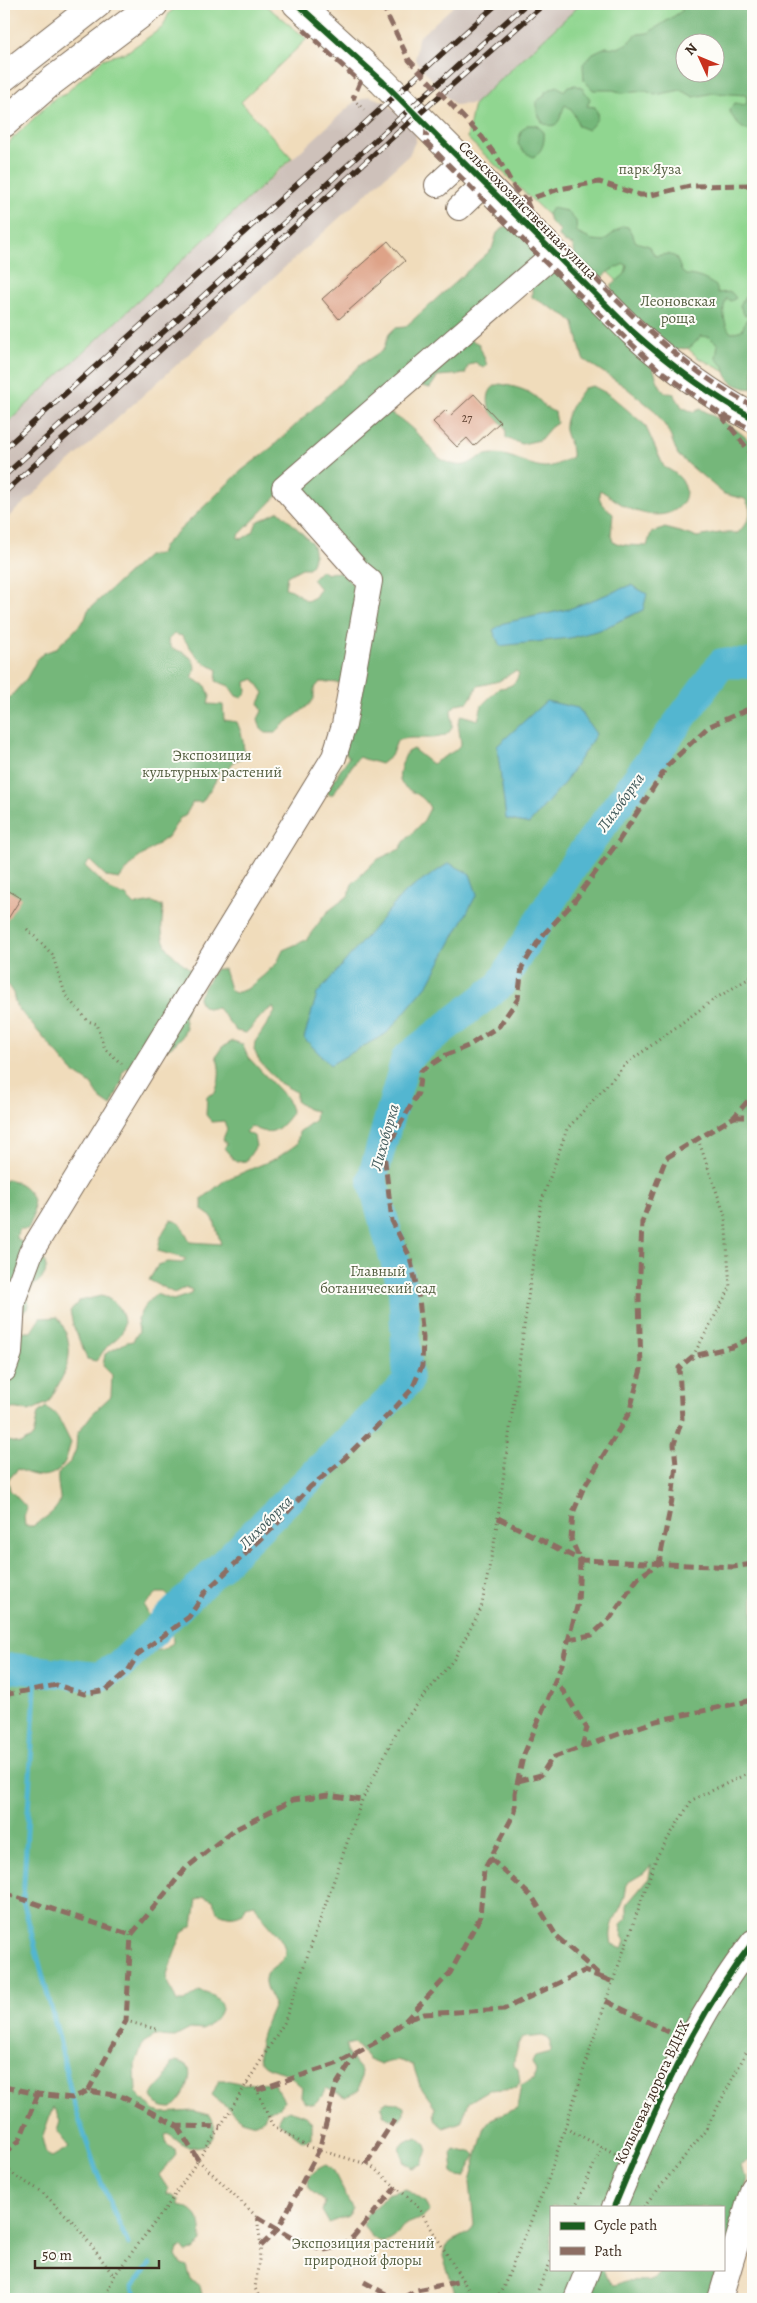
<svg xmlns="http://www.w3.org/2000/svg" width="757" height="2303" viewBox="0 0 757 2303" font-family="Alegreya,serif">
  <rect width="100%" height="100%" fill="#fdfcf7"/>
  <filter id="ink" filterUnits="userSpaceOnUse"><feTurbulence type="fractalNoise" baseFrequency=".02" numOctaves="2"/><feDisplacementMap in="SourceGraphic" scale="10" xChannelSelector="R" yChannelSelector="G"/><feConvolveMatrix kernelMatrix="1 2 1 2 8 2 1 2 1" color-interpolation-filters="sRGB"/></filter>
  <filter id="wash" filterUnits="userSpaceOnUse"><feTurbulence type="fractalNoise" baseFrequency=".0096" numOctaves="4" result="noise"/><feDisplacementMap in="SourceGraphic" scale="20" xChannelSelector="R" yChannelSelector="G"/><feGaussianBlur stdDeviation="1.12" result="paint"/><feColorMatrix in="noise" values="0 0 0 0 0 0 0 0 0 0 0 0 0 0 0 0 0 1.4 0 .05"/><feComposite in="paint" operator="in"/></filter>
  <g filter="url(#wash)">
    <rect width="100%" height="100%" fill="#f0dcbb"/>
    <g fill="#cec1ba">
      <path d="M456,4H581L474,104L454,105L415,60L418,38Z"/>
      <path d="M369,96L385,102L415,129L416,140L409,155L4,521V424L354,102Z"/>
    </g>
    <g fill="#90d690" stroke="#668057" fill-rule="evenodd">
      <path d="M181,4H264L307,39L241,102L292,158L4,426V147L56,97L64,95L103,59L127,52L163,27L169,13Z"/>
      <path d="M581,4H753V386L697,357L467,138L474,104ZM684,42H714V72H684Z"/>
    </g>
    <g fill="#74b77a" stroke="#58704c" fill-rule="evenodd">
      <path d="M683,4H753V131C739,130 735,121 729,110L735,103L745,105L747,102L746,95L713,93L694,97L681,90L655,95L646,91L623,93L613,90H593L584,80L583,64L593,53L606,47L618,48L626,44L638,34L648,33L682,11ZM684,42H714V72H684Z"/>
      <path d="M576,85L583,89L590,99L587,106L595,107C601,118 595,122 588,130L578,126C577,119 572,108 565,105C560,114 560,134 542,122L537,112V101L544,96L545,92L557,86L564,91L568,86Z"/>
      <path d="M527,125H536L544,132C545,143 542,152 533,157L523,151L518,144L521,131Z"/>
      <path d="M552,208L567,211L576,221L577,233L592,240L603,241L623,226L628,227L636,242L649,246L655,256L668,254L676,257L682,272L686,275C697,275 707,280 716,286L718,293L731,292L736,298L731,301L726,299C722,309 723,324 731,333L742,330L746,320L750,317L753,318V389C738,388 725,382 724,366L716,359L718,344L709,337L701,336C694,343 691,351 680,348L674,354L612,294V285L625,274L627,265L624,264L609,271L597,282L585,270L584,263L575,255L573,245L564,242L559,236L560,230L550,222L548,214Z"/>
      <path d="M506,226L516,230L649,356L658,382L664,392L674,394L682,407L693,412L701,409C716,418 745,432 753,446V2151L749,2160L741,2165L743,2173L748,2179L723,2261V2207H551V2269H603L606,2277L614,2285C619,2285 621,2282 625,2281C639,2279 655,2286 662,2269H720L710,2299H457L443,2256L445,2247L452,2241L470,2232L474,2225L470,2181L485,2126L491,2119L517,2108L521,2085L533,2079L536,2071L532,2063L535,2056L550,2052V2039L542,2036L523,2038L518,2044C518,2052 513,2057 514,2066L518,2069L520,2082L516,2088L489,2090L469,2102L461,2122L444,2128C435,2122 433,2117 435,2107L420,2086L413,2065L397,2060L381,2064L368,2059L354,2043L346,2045L347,2053L362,2071L359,2090L346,2097L326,2088L322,2096L314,2104L305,2102L301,2096L302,2087C297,2083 292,2078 287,2074C280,2070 271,2070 265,2066C249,2057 268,2018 274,2004C271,1997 264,1987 265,1979C266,1966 285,1965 285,1952C285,1936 261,1922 255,1904L245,1906L243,1913C233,1918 227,1917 217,1912L213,1900L204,1896L197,1899L193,1925L182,1933L166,1977L177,2002H185L199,1991C204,1993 211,1994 215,1997C231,2008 212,2023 203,2030L190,2029L175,2037L155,2036L143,2043L135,2065L136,2092L154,2111L162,2113L193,2111L210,2115C216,2125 217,2137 206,2145C180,2150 188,2147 168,2134L165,2135L167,2145L175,2149L176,2155L159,2175L168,2189L167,2195L171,2194L179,2199V2205C200,2212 201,2221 202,2242L194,2250L187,2253L182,2247L178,2249L176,2256L181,2264L187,2266L191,2280L200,2286L203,2299H4V1440L20,1444L33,1437L38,1413L46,1407L57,1415L71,1443C68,1450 67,1461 62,1466C50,1481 32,1476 18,1469L8,1480L10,1490L27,1508L24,1516L25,1526H33C42,1520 61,1509 60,1497C59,1489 57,1482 58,1473L71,1461L76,1449L77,1434L93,1413L111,1396L112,1375L103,1366L105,1354L127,1342L133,1341L139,1331L137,1319L144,1307L156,1294L173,1300L191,1294L192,1290L186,1287L174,1293L149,1280L158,1265L168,1262L182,1263L186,1259L158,1251C159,1238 163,1231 171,1220C183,1221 184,1233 190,1242L221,1244L213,1218L202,1210V1199L225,1180L277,1158L297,1144L299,1132L315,1120L316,1111L307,1109L296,1101V1092L278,1082L260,1062L254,1050L255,1042L275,1012L273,1007L264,1013L246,1033L236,1031L218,1008C208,1009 202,1009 198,998L215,969H224L230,989L235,993L247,989L263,976L277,963L283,950L306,940L327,912L348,896L352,884L376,860L400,849L404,842L423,822L430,808C417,782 385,798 407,752L413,749L432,764L454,751L461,744L458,723L461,715L478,720L482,705L499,688C511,687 516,684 519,673L515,671L499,681L478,686L468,702L457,704L451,710C451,715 453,722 452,727C446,746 412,733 397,741L391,756L381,764L358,757L333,794L329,795L327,791L349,757L338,744L344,683L320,682L314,689V699C304,712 286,720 275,733H266L261,729L258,719L262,711L259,703L264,693L254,679L246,682L247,691L242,698L236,696L229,686L216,681L217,669C199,663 192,650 182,636L174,634L168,640L171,648C187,653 201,660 192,678L206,686L210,696L208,704L223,705L224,720L237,722C242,734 245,744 243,758L234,761L228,770L218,771L215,782L202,802H193L185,816L180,818L168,837L137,859L119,879L107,877L90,861L85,866L110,890L126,896L135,905L153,902L162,906C164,915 161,921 162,930C163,953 180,959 194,973L184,1018L186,1027L182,1037L176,1043L136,1070L127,1067L122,1073V1081L111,1106L101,1099L91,1084L72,1071L16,1006L13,993L4,980V704L27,678L37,659L44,653L55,649L73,632L85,619L88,610L147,556L160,554L163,546L241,471L271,448L360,365L383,350L389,334L395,328L405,327L492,249L497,233ZM532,283V297L566,316L574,323L583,359L624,386L654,410L668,430L678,455L687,463L724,494L745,499C755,514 748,521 738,533H720L697,537L665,528L651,533L647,546L624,545L613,542L611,534L613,514C606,507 596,501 600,490C617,500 625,510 647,514C685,521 703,484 664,467L645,425L610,395L593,386L584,388C576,398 563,417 565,430C567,441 573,445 572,457C563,461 553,468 543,467C526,465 512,454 494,454C471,454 471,476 441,459C436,456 432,449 428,445C414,430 402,417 382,410L421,378L422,386L430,388L438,376L465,374L468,366L475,362L483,368L487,365L479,344L467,338ZM281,492L378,593C373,592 366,592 362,590C347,584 344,567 327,574L321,570L312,579L320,589L315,597L307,601L292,590L285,588L287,576L302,568H309C315,561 316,550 311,542L279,511L257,522L253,532L242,539L237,537ZM157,1593H165L178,1606H188L189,1611L177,1620L172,1631L173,1643L161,1650L142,1651L134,1644L150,1617L144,1606ZM651,1865L649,1878L627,1904V1918C618,1926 619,1933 626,1942L623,1948L612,1944C607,1928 619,1913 624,1899C626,1894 626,1888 627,1883L644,1873ZM53,2107L60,2120L57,2132L69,2147L52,2157L46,2154L42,2138Z"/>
      <path d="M753,279V312L745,316L740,306L744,298L749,295L747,286Z"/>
      <path d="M500,384C511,386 523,388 533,395C542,401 544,409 555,412L557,423L550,428L540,440L522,444L506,438C506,434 506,429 504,426C501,421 495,419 492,414C486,403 486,387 500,384Z"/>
      <path d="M233,1041L242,1044L248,1057L287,1099L292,1113C279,1130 272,1138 251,1126L245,1132L254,1136L256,1146L246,1161L236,1162L224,1148L227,1145L223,1139L227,1129L224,1121L212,1122L206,1115L207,1096L215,1093C220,1080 221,1068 216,1056L222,1047Z"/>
      <path d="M8,1179C33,1186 40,1205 28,1229H19L16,1237L21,1242H29C40,1253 55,1267 39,1281C36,1284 33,1285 31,1289C28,1294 28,1302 28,1308L21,1313L22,1332H31L40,1318L58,1317C80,1353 66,1371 48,1403L29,1411C20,1409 12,1407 4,1411V1181Z"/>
      <path d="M101,1296C117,1299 131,1320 120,1335C118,1338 114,1340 111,1343C105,1348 101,1355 96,1361L87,1359L73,1325L70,1311L79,1301Z"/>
      <path d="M176,2061L187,2064C195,2079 184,2097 172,2108C161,2108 156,2105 152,2096C159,2080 166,2086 171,2064Z"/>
      <path d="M219,2080H227L243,2084L273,2082L284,2100L279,2108L267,2111L264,2119L256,2124L242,2120L212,2095Z"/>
      <path d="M387,2102L396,2103L404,2107V2113L400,2119H389L383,2114L381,2106Z"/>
      <path d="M289,2110L305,2116L312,2122V2139L303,2141L278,2122L282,2114Z"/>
      <path d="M417,2137L426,2145L428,2151L422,2164L412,2168L405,2163L400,2148L405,2142Z"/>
      <path d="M454,2149L466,2152L472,2151L476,2155L464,2177L459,2176L453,2172L451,2153Z"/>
      <path d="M326,2165L333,2170L352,2208L348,2216L329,2223L322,2211L325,2202C321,2198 313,2193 309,2189C302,2178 318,2168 326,2165Z"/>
      <path d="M406,2189L425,2202L429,2211C421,2220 415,2220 405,2225C401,2227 400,2231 397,2234C382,2249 370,2238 363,2224L367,2214L378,2205L387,2194Z"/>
    </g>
    <g fill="#52b6d0" stroke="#467077">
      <path d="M631,585L647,594L643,610L600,630L570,638L500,646L493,630L504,623L569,609Z"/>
      <path d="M546,701L578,708L596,734L565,782L529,824L506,819L497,746Z"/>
      <path d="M449,863L470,874L477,894L429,983L387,1033L330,1065L304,1038L317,994L404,893Z"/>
    </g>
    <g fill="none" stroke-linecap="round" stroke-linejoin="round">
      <g stroke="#52b6d0" stroke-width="5">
        <path d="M36,1671L23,1901L59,2038L72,2098L97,2173L128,2244"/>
        <path d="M135,2299L133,2286L150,2264"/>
      </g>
      <path stroke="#52b6d0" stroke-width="30" d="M4,1671L13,1668L98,1677L119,1666L408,1382L403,1289L372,1179L406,1058L500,985L572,867L722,663L753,664"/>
    </g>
    <g id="blocks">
      <g fill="#dea388">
        <path d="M388,241L405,261L339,319L322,299Z"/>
        <path d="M474,394L500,422L474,446L467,438L457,447L433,422L446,410L451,415Z"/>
        <path d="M4,888L21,898L4,925Z"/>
      </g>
    </g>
  </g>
  <g filter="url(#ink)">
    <use href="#blocks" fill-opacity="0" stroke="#7a6855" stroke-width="1"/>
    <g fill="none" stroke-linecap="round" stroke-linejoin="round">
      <g stroke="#7a6855" stroke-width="26">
        <g id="minor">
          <path d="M437,185L462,162"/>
          <path d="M459,208L484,184"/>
          <path d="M4,1370L10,1353L13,1301L31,1252L334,757L344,725L370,581L358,571L284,488L554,254"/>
          <path d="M614,2207C653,2114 691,2022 753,1942"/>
          <path d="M576,2299L588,2269"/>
          <path d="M720,2299L753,2188"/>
        </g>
      </g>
      <g stroke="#7a6855" stroke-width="30">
        <g id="major">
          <path d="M297,4L383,82L632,331C671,366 707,393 753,418"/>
          <path d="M4,77L97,4"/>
          <path d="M4,123L52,81L154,4"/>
        </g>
      </g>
      <g stroke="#7a6855" stroke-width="3" stroke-dasharray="1 4" stroke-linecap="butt">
        <path d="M353,99L366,112"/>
        <path d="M27,929L52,954L66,996L88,1021L97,1024L105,1049L123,1065"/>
        <path d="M693,1356L730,1288L725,1216L698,1139"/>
        <path d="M126,2021L156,2029"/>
        <path d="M247,2084L257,2090L272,2125L309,2147L370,2165L417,2205L474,2299"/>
        <path d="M565,2128L616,2154"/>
        <path d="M198,2160L257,2217L261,2246L255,2288L260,2299"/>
        <path d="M4,2163L15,2176L41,2191L76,2225L114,2276"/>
        <path d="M575,2207L602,2147"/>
        <path d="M644,2207L705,2131L747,2051L753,2048"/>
        <path d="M104,2299L114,2276L168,2205L220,2127L284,2023L362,1800L399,1727L454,1659L481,1609L495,1538L541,1203L567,1129L626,1064L713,1000L753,976"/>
        <path d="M496,2299L503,2288L548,2180L606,2001L657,1856L692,1800L753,1771"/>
        <path d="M534,2299L551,2261"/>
      </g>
      <use href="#minor" stroke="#fff" stroke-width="24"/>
      <use href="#major" stroke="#fff" stroke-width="28"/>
      <g stroke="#3b2a1e" stroke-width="5.5">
        <g id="rail">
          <path d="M4,449L497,4"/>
          <path d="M4,476L526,4"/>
          <path d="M4,493L385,144L544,4"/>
        </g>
      </g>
      <use href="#rail" stroke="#fdfcf7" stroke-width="4" stroke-dasharray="11" stroke-linecap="butt"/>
      <g stroke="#8d6e63" stroke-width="5" stroke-dasharray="10 5" stroke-linecap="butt">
        <path d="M382,4L409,60L482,137L499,160L515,189L526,200L559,189L599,182L640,195H651L690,186L753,185"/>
        <path d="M304,30L360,82L353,99"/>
        <path d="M427,127L426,142L545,262L658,369L719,413L753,430"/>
        <path d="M526,200L532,214C601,282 666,361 753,406"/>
        <path d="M721,415L753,456"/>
        <path d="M734,1117H753"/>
        <path d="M498,1518L580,1560L733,1567L753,1564"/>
        <path d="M568,1639L592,1635L611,1617L638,1578L659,1563L672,1500L676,1465L674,1444L682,1419L679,1368L693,1356L732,1347L753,1337"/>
        <path d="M4,1695L57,1685L84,1694L106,1690L128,1671L138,1654L189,1617L206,1591L275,1526L310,1487L341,1462L393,1410L412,1389L422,1366L423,1338L419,1298L410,1257L392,1221L384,1153L418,1093L421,1071L446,1055L468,1046L499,1026L518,999L522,967L541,937L572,904L618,842L668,765L708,727L753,707"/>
        <path d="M582,1747L656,1721L753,1700"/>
        <path d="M518,1781L541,1775L552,1758L582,1747L587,1728C576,1715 567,1691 554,1682"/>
        <path d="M490,1858L533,1898L557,1937L603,1978L613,1982"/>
        <path d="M4,1893L131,1935L186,1868L234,1830L293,1800L328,1795L362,1800"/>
        <path d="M606,2001L677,2036"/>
        <path d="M409,2019L424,2014L504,2009L584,1971L603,1978"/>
        <path d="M4,2087L38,2094L72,2098L88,2091L121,2096L177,2126L220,2127"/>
        <path d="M257,2090L336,2064L380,2040L404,2022L450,1973L480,1917L484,1870L515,1812V1793L523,1757L562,1664L578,1603L580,1560L571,1539L573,1513L583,1489L629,1413L641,1369L639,1298L642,1222L666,1158L734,1117L752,1096L751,1016L753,1012"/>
        <path d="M88,2091L126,2021L131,1935"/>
        <path d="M177,2126L198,2160"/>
        <path d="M4,2154L19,2141L38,2094"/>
        <path d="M366,2164L394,2120"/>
        <path d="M257,2217L290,2237L324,2250L338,2247L353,2237L396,2187"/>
        <path d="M261,2246L278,2229L319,2150L336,2085L356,2054"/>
        <path d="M364,2282L395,2299L403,2298L417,2290L462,2281"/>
      </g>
      <g stroke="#fdfcf7" stroke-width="9">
        <g id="cycleway">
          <path d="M297,4L383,82L632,331C671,366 707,393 753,418"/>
          <path d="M614,2207C653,2114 691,2022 753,1942"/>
        </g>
      </g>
      <use href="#cycleway" stroke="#1b5e20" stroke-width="6"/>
    </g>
  </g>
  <g text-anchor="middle" stroke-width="4" stroke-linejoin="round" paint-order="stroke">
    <g font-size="12" fill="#644838">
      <text x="467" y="422">27</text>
    </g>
    <g font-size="15" fill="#545e40" stroke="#fdfcf7">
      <text x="650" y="174">парк Яуза</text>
      <text x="678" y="306">Леоновская<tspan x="678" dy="17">роща</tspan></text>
      <text x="212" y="760">Экспозиция<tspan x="212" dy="17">культурных растений</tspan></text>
      <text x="378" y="1276">Главный<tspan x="378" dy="17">ботанический сад</tspan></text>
      <text x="363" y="2248">Экспозиция растений<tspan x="363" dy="17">природной флоры</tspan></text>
    </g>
    <g font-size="15" fill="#3b2a1e" stroke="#fdfcf7">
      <text transform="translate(528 210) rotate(45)" y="5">Сельскохозяйственная улица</text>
      <text transform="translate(652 2092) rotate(-65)" y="5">Кольцевая дорога ВДНХ</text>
    </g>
    <g font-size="16" font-style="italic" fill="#435b5c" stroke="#fdfcf7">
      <text transform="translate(620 802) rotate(-54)" y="6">Лихоборка</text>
      <text transform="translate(384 1137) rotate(-74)" y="6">Лихоборка</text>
      <text transform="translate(265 1522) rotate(-45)" y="6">Лихоборка</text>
    </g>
  </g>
  <rect width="757" height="2303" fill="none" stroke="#fdfcf7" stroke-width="20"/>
  <rect x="550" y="2206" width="175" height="65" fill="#fdfcf7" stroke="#afa8a0"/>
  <rect x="560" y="2222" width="25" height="8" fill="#1b5e20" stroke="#afa8a0"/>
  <text x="594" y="2230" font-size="15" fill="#3b2a1e">Cycle path</text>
  <rect x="560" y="2247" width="25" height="8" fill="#8d6e63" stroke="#afa8a0"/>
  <text x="594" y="2256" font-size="15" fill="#3b2a1e">Path</text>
  <g transform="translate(700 58) rotate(314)"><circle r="24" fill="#fdfcf7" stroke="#afa8a0"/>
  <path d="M0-4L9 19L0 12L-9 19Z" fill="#c8321e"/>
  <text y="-8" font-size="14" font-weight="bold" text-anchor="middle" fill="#3b2a1e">N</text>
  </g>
  <path d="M35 2260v8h124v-8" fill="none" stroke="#3b2a1e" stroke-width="2.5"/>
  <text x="42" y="2260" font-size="15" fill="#3b2a1e" stroke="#fdfcf7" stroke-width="4" paint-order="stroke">50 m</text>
</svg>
